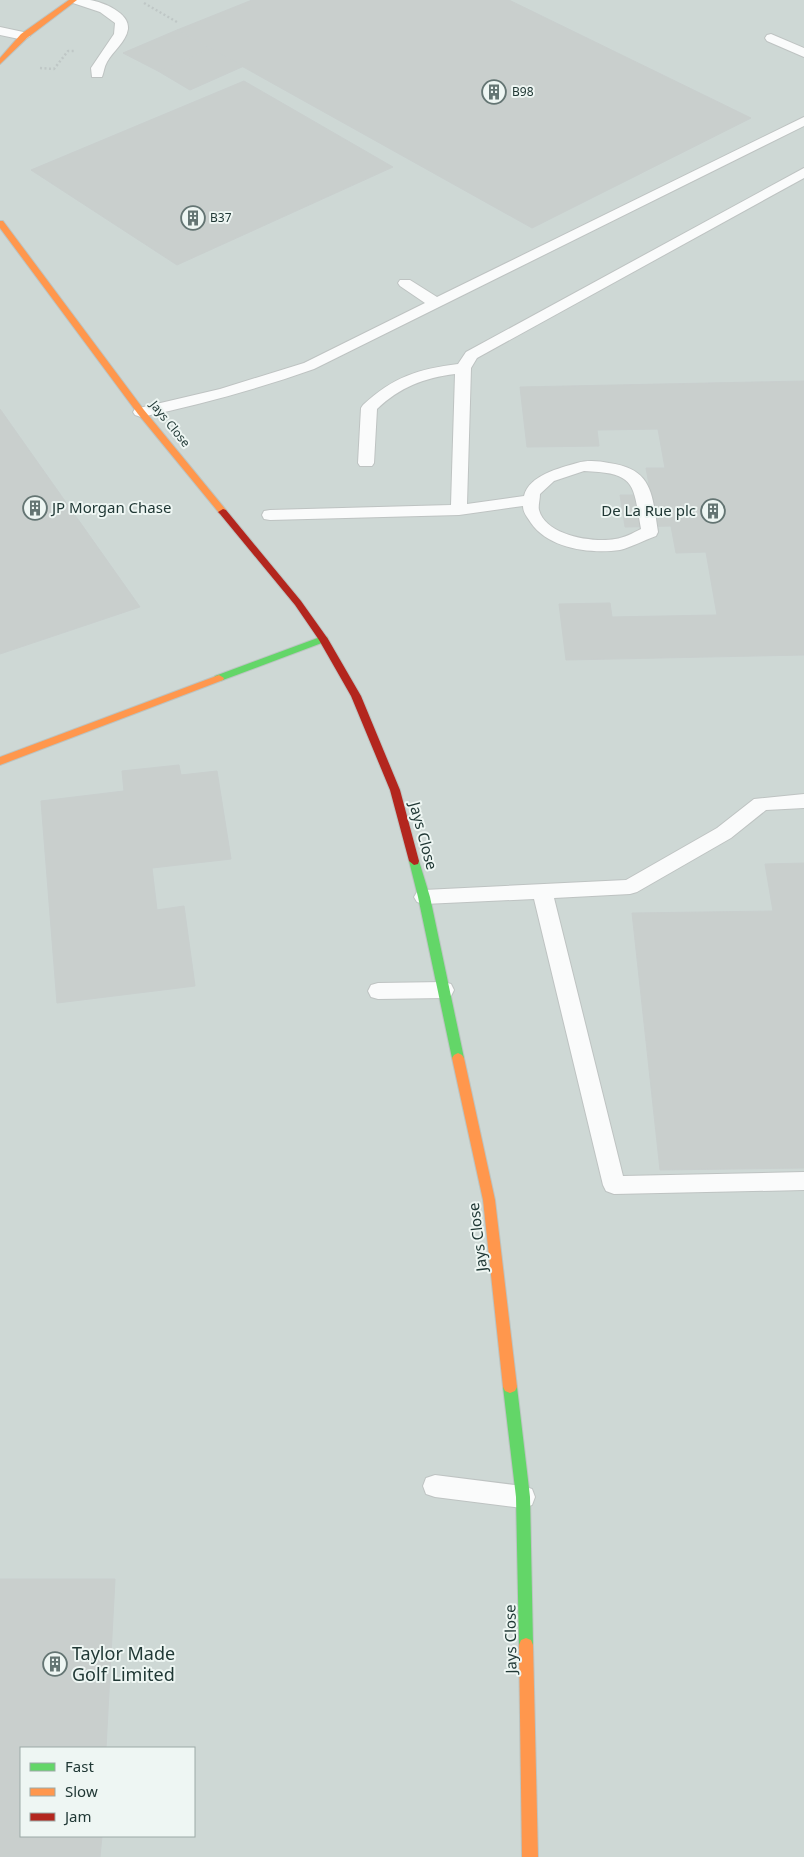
<svg xmlns="http://www.w3.org/2000/svg" width="804" height="1857" viewBox="0 0 804 1857" font-family="'Noto Sans',sans-serif">
  <rect width="100%" height="100%" fill="#e1e6e5"/>
  <path fill="#ced8d5" fill-rule="evenodd" d="M0,0H804V1857H0ZM21,1748H194V1836H21Z"/>
  <g fill="#c9cfcd" stroke="#c9cfce">
    <path d="M252,0H509L751,118L532,228L177,30Z"/>
    <path d="M177,30L211,49L158,71L123,53Z"/>
    <path d="M211,49L244,66L190,90L158,71Z"/>
    <path d="M244,81L393,167L177,265L31,170Z"/>
    <path d="M804,381V655L566,660L559,604L610,603L612,617L717,615L706,552L676,553L671,526L625,527L620,495H651L646,468H665L658,429L597,430L599,446L527,447L520,387Z"/>
    <path d="M0,409L140,607L0,654Z"/>
    <path d="M179,765L181,775L217,771L231,859L152,868L157,910L184,906L195,986L57,1003L41,801L124,791L122,771Z"/>
    <path d="M804,863V1168L660,1170L632,913L773,911L765,864Z"/>
    <path d="M0,1579H115L106,1748H21V1836H102L100,1857H0Z"/>
  </g>
  <g fill="none" stroke-linecap="round" stroke-linejoin="round">
    <g stroke="#bec3c2" stroke-width="2">
      <g id="lane">
        <path d="M71,0C77,0 84,0 90,0C103,2 130,13 128,29C126,42 113,51 107,62C104,67 104,72 102,77H92L91,68L114,34L115,23L100,12L73,3Z"/>
        <path d="M0,27L28,33L30,36L24,40L0,35Z"/>
        <path d="M771,34L804,48V57L767,41L765,38L767,35Z"/>
        <path d="M804,117V126L314,369C257,389 200,405 141,417L135,415L133,412L135,409L220,389L304,363L425,303L400,286L398,283L400,280H410L437,297Z"/>
        <path d="M804,168V178L477,358L471,368L467,504L524,496C529,475 560,468 577,463C587,460 599,461 609,463C653,469 652,494 658,532L656,536C644,540 632,547 620,550C591,554 549,549 531,523C528,518 523,513 523,506L459,515L270,520L264,519L262,515L264,511L270,510L451,505L455,374C424,378 400,387 377,409L374,463L372,466H360L358,463L361,408L363,405C393,377 418,369 458,364L466,352ZM584,471C636,473 633,483 641,529C633,533 624,538 615,539C594,543 546,536 539,510C538,506 540,499 540,494L554,481Z"/>
        <path d="M804,794V808L766,810L731,838L637,892L630,894L554,898L623,1176L804,1172V1190L614,1194L606,1191L603,1185L534,899L424,904L417,902L414,897L417,892L424,890L626,880L717,828L754,799Z"/>
        <path d="M444,982L451,984L454,990L451,996L444,998L378,999L371,997L368,991L371,985L378,983Z"/>
        <path d="M435,1475L523,1486L532,1489L535,1497L532,1505L523,1508L435,1497L426,1494L423,1486L426,1478Z"/>
      </g>
    </g>
    <g stroke="#bcc4c2" stroke-width="2">
      <g id="fast">
        <path d="M323,636L327,637L328,639L327,641L223,680L219,681L214,678L215,676Z"/>
        <path d="M414,857L419,861L430,897L464,1058L462,1061H454L452,1058L418,897L409,861Z"/>
        <path d="M510,1381L515,1383L517,1387L530,1497L533,1645L531,1650L526,1652L521,1650L519,1645L516,1497L503,1387L505,1383Z"/>
      </g>
    </g>
    <g stroke="#bcc4c2" stroke-width="2">
      <g id="slow">
        <path d="M69,0H77L27,38L0,64V58L21,34Z"/>
        <path d="M0,221H3L144,410L226,510V514H220L138,414L0,228Z"/>
        <path d="M219,675L224,678L223,680L0,765V757Z"/>
        <path d="M458,1053L462,1055L464,1058L495,1200L517,1387L515,1391L510,1393L505,1391L503,1387L483,1200L452,1058L454,1055Z"/>
        <path d="M526,1638L531,1640L533,1645L538,1857H522L519,1645L521,1640Z"/>
      </g>
    </g>
    <g stroke="#bcc4c2" stroke-width="2">
      <path id="jam" d="M223,509L226,510L301,601L328,639L361,696L400,790L419,861L418,864L414,865L409,861L390,790L351,696L319,640L295,605L220,514L218,512Z"/>
    </g>
    <g stroke="#bfc7c6" stroke-width="2.5" stroke-dasharray="2 2.5" stroke-linecap="butt">
      <path d="M144,3L177,22"/>
      <path d="M40,68L54,69L68,51H75"/>
    </g>
    <use href="#lane" fill="#fafbfb" fill-rule="evenodd"/>
    <use href="#fast" fill="#63d668" fill-rule="evenodd"/>
    <use href="#slow" fill="#ff974d" fill-rule="evenodd"/>
    <use href="#jam" fill="#b3261e" fill-rule="evenodd"/>
  </g>
  <defs>
    <g id="building-ring" transform="scale(1.25)"><circle r="9.5" fill="#eef6f3" stroke="#647573" stroke-width="1.5"/><path d="M-4-6H4V6H1V3H-1V6H-4ZM-2.5-4.3h1.7v1.8h-1.7ZM.8-4.3h1.7v1.8H.8ZM-2.5-1h1.7V.8h-1.7ZM.8-1h1.7V.8H.8Z" fill="#647573"/></g>
  </defs>
  <g fill-rule="evenodd">
    <use href="#building-ring" x="494" y="92"/>
    <use href="#building-ring" x="193" y="218"/>
    <use href="#building-ring" x="35" y="508"/>
    <use href="#building-ring" x="713" y="511"/>
    <use href="#building-ring" x="55" y="1664"/>
  </g>
  <g text-anchor="middle" stroke-width="4" stroke-linejoin="round" paint-order="stroke">
    <g font-size="12" fill="#203835" stroke="#eef6f3" text-anchor="start">
      <text x="512" y="96">B98</text>
      <text x="210" y="222">B37</text>
    </g>
    <g font-size="12" fill="#203835" stroke="#eef6f3">
      <text transform="translate(170 424) rotate(51)" y="4">Jays Close</text>
    </g>
    <g font-size="15" fill="#203835" stroke="#eef6f3" text-anchor="start">
      <text x="52" y="513">JP Morgan Chase</text>
      <text x="696" y="516" text-anchor="end">De La Rue plc</text>
    </g>
    <g font-size="15" fill="#203835" stroke="#eef6f3">
      <text transform="translate(423 836) rotate(75)" y="5">Jays Close</text>
      <text transform="translate(478 1237) rotate(-97)" y="5">Jays Close</text>
      <text transform="translate(511 1639) rotate(-91)" y="5">Jays Close</text>
    </g>
    <g font-size="18" fill="#203835" stroke="#eef6f3" text-anchor="start">
      <text x="72" y="1660">Taylor Made<tspan x="72" dy="21">Golf Limited</tspan></text>
    </g>
  </g>
  <rect x="20" y="1747" width="175" height="90" fill="#eef6f3" stroke="#9caaa7"/>
  <rect x="30" y="1763" width="25" height="8" fill="#63d668" stroke="#9caaa7"/>
  <text x="65" y="1772" font-size="15" fill="#203835">Fast</text>
  <rect x="30" y="1788" width="25" height="8" fill="#ff974d" stroke="#9caaa7"/>
  <text x="65" y="1797" font-size="15" fill="#203835">Slow</text>
  <rect x="30" y="1813" width="25" height="8" fill="#b3261e" stroke="#9caaa7"/>
  <text x="65" y="1822" font-size="15" fill="#203835">Jam</text>
</svg>
